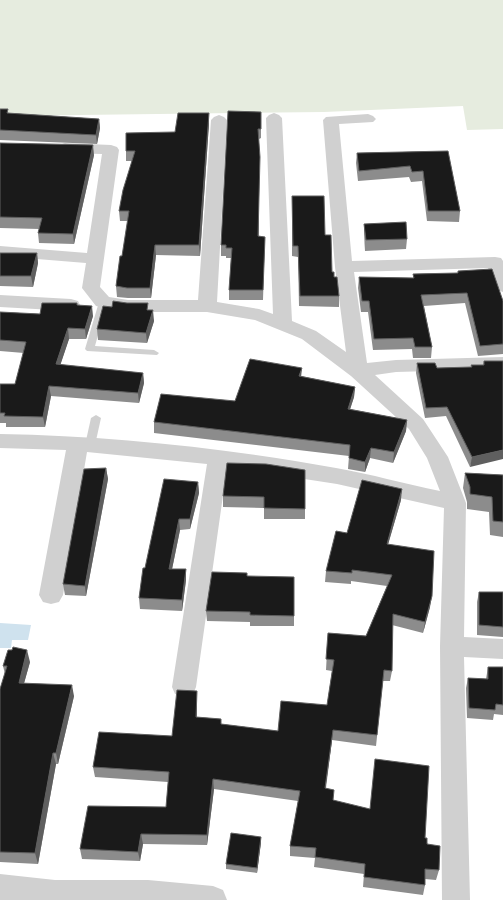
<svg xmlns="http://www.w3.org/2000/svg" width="503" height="900" viewBox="0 0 503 900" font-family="'Open Sans',sans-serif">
  <rect width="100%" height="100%" fill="#fff"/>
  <path fill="#e6ecdf" d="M0,0H503V129L467,130L463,106L324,112L0,116Z"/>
  <path fill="#cfe2ee" d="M0,623L31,625L28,640H12L11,648H0Z"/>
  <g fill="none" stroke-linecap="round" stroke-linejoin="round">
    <g fill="#d0d0d0" fill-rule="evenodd">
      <path d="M103,299L107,302L95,346L154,350L159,353L157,355L87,351L85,349L99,302Z"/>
      <path d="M96,415L101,418L95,445L90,449L85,445L91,418Z"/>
    </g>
    <g fill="#d0d0d0" fill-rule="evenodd">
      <path d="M274,113L279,115L282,118L292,321L316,331L346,352L335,267L323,120L326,117L368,114L373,116L376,119L373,122L339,124L352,261L495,257L501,258L503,261V292L497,290L488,268L354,272L367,363L396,360L503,357V369L396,372L375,375L423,419L448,457L466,503L464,637L503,639V659L464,657L470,900H442L440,646L444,508L337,484L227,467L196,687L193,694L184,697L175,694L172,687L207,464L87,452L63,595L59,602L51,604L43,602L39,595L66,450L0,448V434C112,436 226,448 336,468C371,474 405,484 440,491L427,458L409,429L351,376L302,339L255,320L207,312H128L96,306L82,288L86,263L0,256V246L87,253L102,154L65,153L59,151L57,148L59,145L65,143L111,145L117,147L119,150L100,287L109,297L128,300H198L211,120L214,117L219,115L224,117L227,120L217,302L259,309L273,314L266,118L269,115Z"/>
      <path d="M0,295L71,299L78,301L80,305L78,309L71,311L0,307Z"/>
      <path d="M0,874L55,880H148L213,886L223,890L227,900H0Z"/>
    </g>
  </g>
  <g fill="#8c8c8c">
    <path d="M0,109L9,113L99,119L100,128L97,144L0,140Z"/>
    <path d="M261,112V138L259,139V236L265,237L263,300H229V290L231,258H226V256H221V245Z"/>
    <path d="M209,123L200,256L156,255L151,298H128L117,297L116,286L122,256L128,221H120L119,211L132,161H126V151L175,132Z"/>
    <path d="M0,143L94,155L74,244L39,243L38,233L39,229L0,228Z"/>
    <path d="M448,151L460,211L459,222L427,221L422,181L411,182L409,177L358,181L356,163L357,153Z"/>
    <path d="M292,196L325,235L332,272L339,296V307L299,306L298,257L292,256Z"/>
    <path d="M364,224L407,239L406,249L365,251L364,234Z"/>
    <path d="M0,253H37L38,263L33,287L0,286Z"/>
    <path d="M458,271L503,301V354L478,356L465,303L424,306L432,347L431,358H413L412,349L373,350L368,312H361L358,288L359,277L413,278V274L458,273Z"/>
    <path d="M77,303V305L93,316L86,339H69L60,365L143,373L144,383L139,403L51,396L45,427H6V423H0V384H15L24,353L0,351V312L40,314Z"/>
    <path d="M149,310L154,321L147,343L98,340L97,329Z"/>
    <path d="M484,361H503L470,467L446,416L425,418L416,373L417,363L437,368L471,367V365H483Z"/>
    <path d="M301,376L355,387L354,397L350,409L407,420L406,431L393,463L370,458L365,472L348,469L349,456L154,433V422L235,401Z"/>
    <path d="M227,463L305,509V519H264V508L223,507V496Z"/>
    <path d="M106,468L108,479L86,596L65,595L63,584Z"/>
    <path d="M465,473L503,475V537L490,535L489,512L467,509V502L463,488Z"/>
    <path d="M198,482L199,493L190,529L180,530L172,569H186V580L182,611L140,609L139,598L145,568Z"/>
    <path d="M401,500L388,544L430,607L423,633L392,625V671L390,681H383L376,746L332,740L326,788L333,800L425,838L439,870L436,880L425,879V885L423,895L363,887L364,874L314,867L315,858L290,856V846L298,801L214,789L207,845L143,844L140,861L82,859L80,849L166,807L168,782L95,777L93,767L172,736L197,702V717L221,719V724L278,731L327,705L332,671L326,670L328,633L366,636L387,586L351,581V584L325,582L326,571L347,533Z"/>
    <path d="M247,576L294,616V626H250V622L207,621L206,611Z"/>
    <path d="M479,592H503V637L477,635V602Z"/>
    <path d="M30,662L24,683L74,696L58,764H56L38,864L0,862V689L5,674L3,666Z"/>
    <path d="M488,667H503V715L494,714L493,720L467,718L466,688L468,678L486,679Z"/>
    <path d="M261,842L257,873L226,869V864Z"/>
  </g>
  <g fill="#5f5f5f">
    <path d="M209,113V123L200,256L199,245Z"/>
    <path d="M99,119L100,128L97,144L96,135Z"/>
    <path d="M93,145L94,155L74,244L73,234Z"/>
    <path d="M155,245L156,255L151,298L150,288Z"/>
    <path d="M37,253L38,263L33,287L31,276Z"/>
    <path d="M92,306L93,316L86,339L85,329Z"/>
    <path d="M153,310L154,321L147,343L146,333Z"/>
    <path d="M68,328L69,339L57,375L56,364Z"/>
    <path d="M302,368L301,378L299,376Z"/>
    <path d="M143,373L144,383L139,403L138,393Z"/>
    <path d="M49,386L51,396L45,427L43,417Z"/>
    <path d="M355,387L354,397L347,419L348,409Z"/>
    <path d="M407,420L406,431L393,463L394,452Z"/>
    <path d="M371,448L370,458L365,472V462Z"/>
    <path d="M503,450V459L470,467L472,457Z"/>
    <path d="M106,468L108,479L86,596L85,586Z"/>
    <path d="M198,482L199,493L190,529V519Z"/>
    <path d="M402,489L401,500L385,555L387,544Z"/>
    <path d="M179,519L180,530L170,579L169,569Z"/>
    <path d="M186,569V580L182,611V600Z"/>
    <path d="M432,596L430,607L423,633L425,622Z"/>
    <path d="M27,650L30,662L21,694L19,683Z"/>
    <path d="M72,685L74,696L58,764L56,753Z"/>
    <path d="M197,691V702L196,728V717Z"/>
    <path d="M333,730L332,740L324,798L325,788Z"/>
    <path d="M53,753L56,764L38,864L35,853Z"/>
    <path d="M213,779L214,789L207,845V835Z"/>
    <path d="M141,834L143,844L140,861L138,852Z"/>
    <path d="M261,837V842L257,873V868Z"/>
  </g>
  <g fill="#1a1a1a" stroke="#5f5f5f">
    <path d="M0,109H8L7,113L99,119L96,135L0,130Z"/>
    <path d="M228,111L261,112V129H258L260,157L258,236L265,237L263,290H229L232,248H226V245H221Z"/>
    <path d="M178,113H209L199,245H155L150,288H127L116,286L120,256H122L129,211H119L123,190L135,151H126V133L175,132Z"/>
    <path d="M0,143L93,145L73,234L38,233L42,218L0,217Z"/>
    <path d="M448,151L460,211H428L423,171L412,172L410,166L359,171L357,153Z"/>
    <path d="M292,196H324L325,235H331L332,272H334V277H337L339,296H300L298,246H293Z"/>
    <path d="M406,222L407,239L366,240L364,224Z"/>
    <path d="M0,253H37L31,276H0Z"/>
    <path d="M492,269L503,301V344L480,346L467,293L421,295L432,347H415L413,338L374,339L369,301H362L359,277L414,278L413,274L458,273V271Z"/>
    <path d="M113,301L127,303H148L147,310H153L146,333L97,329L103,306L112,307Z"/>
    <path d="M42,303H77V305L92,306L85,329L68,328L56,364L143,373L138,393L49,386L43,417L4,416L5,413H0V384H15L26,342L0,340V312L40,314Z"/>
    <path d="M250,359L302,368L299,376L355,387L348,409L407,420L394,452L371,448L365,462L349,458L350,445L154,422L161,394L235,401Z"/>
    <path d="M484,361H503V450L472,457L447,407L426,408L417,363H435L437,368L472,367L471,365H484Z"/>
    <path d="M227,463L266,464L305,470V509L264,508V497L223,496Z"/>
    <path d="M106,468L85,586L63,584L84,469Z"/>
    <path d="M465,473L503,475V522L493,521L492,497L470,494V487Z"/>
    <path d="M164,479L198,482L190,519H179L169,569H186L182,600L139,598L143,568H145Z"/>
    <path d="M362,480L402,489L387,544L434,551L432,596L425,622L393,614L392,671L384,670L377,735L333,730L325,788L334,790L333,800L370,809L375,759L429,766L425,838H427V844L440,846L439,870L425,869V885L364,877L365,864L315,857L316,848L290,846L300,791L213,779L207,835L141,834L138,852L80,849L88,806L166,807L169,772L93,767L99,732L172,736L177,690L197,691L196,717L221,719V724L278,731L281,701L327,705L334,660L326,659L328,633L366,636L392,575L352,570V573L326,571L336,531L347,533Z"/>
    <path d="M212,572L247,573V576L294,577V616L250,615V612L206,611Z"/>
    <path d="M479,592H503V627L479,625Z"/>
    <path d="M13,647L27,650L19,683L72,685L56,753H53L35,853L0,852V689L7,666H3L8,650H12Z"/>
    <path d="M488,667H503V705L496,704L495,710L469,708L468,678L488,679Z"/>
    <path d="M231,833L261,837L257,868L226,864Z"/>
  </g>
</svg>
